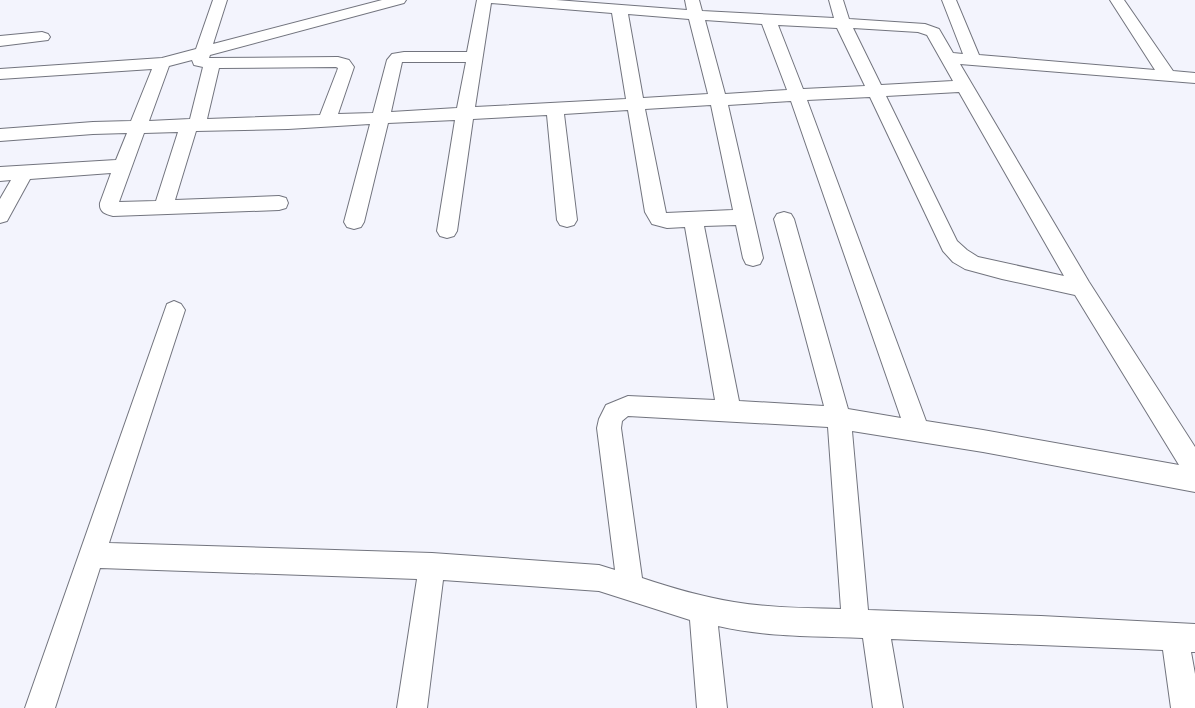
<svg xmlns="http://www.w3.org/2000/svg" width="1195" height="708" viewBox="0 0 1195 708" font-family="'Varela Round',sans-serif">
  <rect width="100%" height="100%" fill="#f3f4fd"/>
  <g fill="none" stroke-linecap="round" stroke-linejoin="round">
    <g stroke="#72747e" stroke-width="2">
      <g id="minor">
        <path d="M213,0H227L213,44L382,0H406L404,3L210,55L209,58L338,57L349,60L354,67L338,114L373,113L387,60L392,54L404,52H467L477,0H556L687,10L685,0H699L702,11L834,18L829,0H843L849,19L925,24L939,29L953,53L963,54L942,0H956L979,55L1155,70L1110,0H1124L1173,71L1195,73V83L960,64L1089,282L1195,447V492L983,452L852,431L868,610L1041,616L1195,624V652H1191L1195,674V708H1171L1163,650L891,639L903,708H873L863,638C815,636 765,637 718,626L727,708H697L690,620L599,591L443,580L427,708H397L417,579L100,568L55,708H25L167,304L174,301L181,304L185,310L109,543L432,553L599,565L615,570L597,428L599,419L606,405L628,396L715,400L685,227L667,228L652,224L645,212L628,110L564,114L577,220L574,225L567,227L560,225L557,220L547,115L473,119L457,231L454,236L447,238L440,236L437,231L455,120L388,123L364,222L361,227L354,229L347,227L344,222L370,124L288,129L196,131L175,200L279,196L286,198L288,203L286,208L279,210L113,216C105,214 99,212 100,203L111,173L30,179L7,221L0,223V199L11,180L0,181V167L116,160L127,133L93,134L0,141V129L93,122L131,121L152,69L0,79V69L162,58L196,49ZM491,3L612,13L626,99L475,107ZM628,14L689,19L708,94L643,98ZM705,20L762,24L787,90L725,94ZM778,25L837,28L865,86L803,89ZM853,28L918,32L927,35L953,81L881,85ZM192,60L194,65L203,67L190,119L149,121L169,66ZM402,62H466L457,108L391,112ZM336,67L338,68L337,71L320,115L207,119L219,68ZM959,92L1064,276L978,257L967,250L957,241L886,96ZM870,97L943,251L953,262L965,269L1002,279L1075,295L1179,465L983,430L926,421L807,100ZM791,101L901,418L848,409L794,219L791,214L784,212L777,214L774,219L824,406L739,401L704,226L736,225L743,258L746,264L753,266L760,264L763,258L728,105ZM711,105L733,210L666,213L645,109ZM178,132L156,201L119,202L144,133ZM628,416L828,427L841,609C806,608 769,608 734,602C703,597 672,588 642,578L621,428L622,421Z"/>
        <path d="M42,32L48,34L50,37L48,40L0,46V36Z"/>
      </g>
    </g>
    <use href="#minor" fill="#fff" fill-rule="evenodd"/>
  </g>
</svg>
